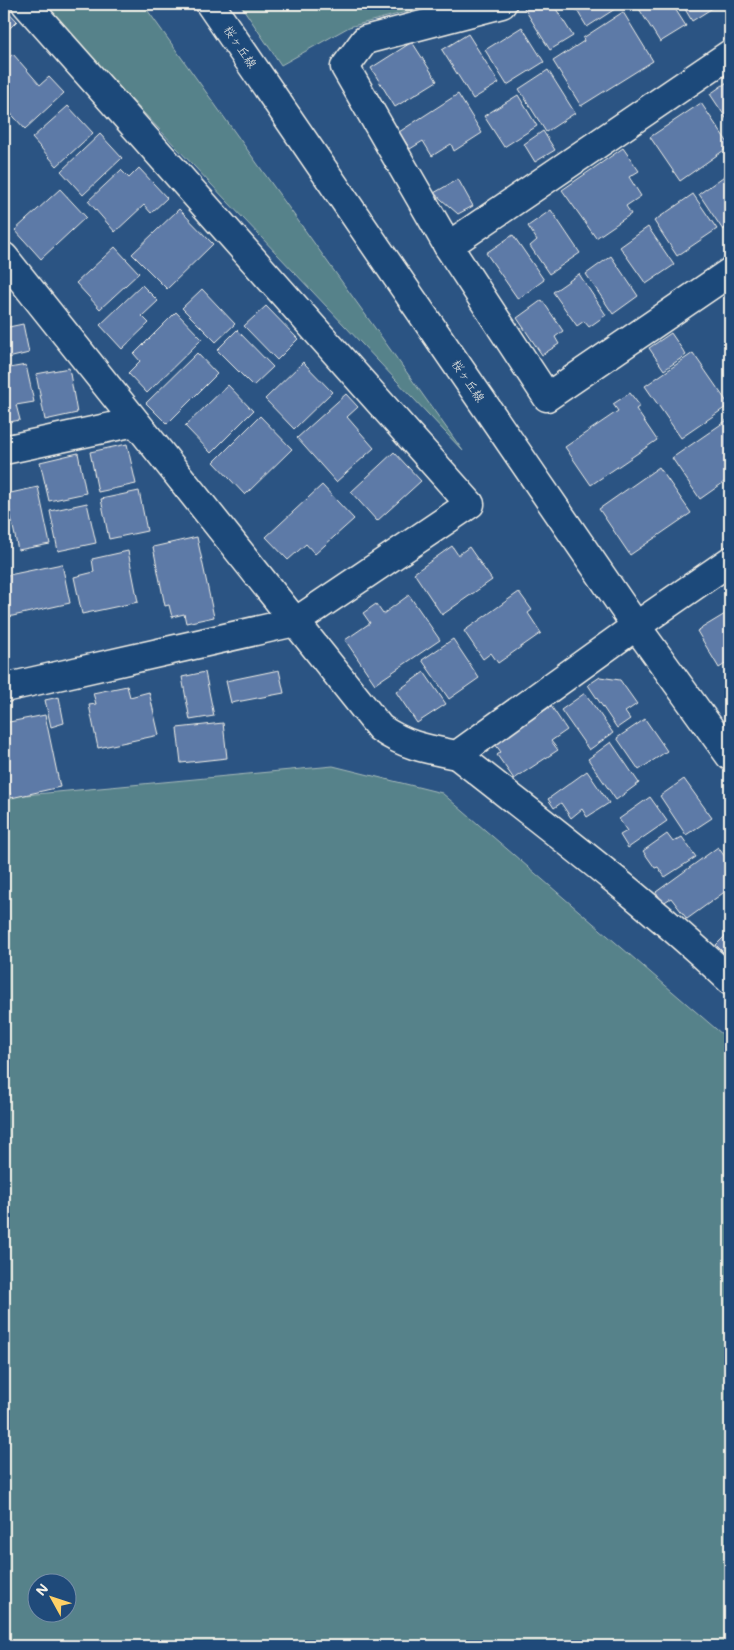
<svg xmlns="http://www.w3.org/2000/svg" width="734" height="1650" viewBox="0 0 734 1650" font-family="Mali,'Klee One',sans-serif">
  <rect width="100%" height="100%" fill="#2b5483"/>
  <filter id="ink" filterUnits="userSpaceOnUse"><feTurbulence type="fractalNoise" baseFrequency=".02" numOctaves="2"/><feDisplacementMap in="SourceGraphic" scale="10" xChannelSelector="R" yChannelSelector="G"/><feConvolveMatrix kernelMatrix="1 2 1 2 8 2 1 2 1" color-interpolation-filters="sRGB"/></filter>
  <g filter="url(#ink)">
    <g fill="#57828a" stroke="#a6bab9" fill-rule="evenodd">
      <path d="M41,4H143L463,451Z"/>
      <path d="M240,4H436L349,27L281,65Z"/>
      <path d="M333,766L442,793L730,1041V1646H4V797ZM38,1582H68V1612H38Z"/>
    </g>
    <g fill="#5d7aa7" stroke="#f4f1e8">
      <path d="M531,4H553L573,36L550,50L524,8Z"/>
      <path d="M573,4H616L618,7L587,27Z"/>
      <path d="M636,4H672L686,26L660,42Z"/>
      <path d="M682,4H719L692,21Z"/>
      <path d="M4,7L17,21L4,34Z"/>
      <path d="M623,12L653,61L581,106L553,61L584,41L583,38Z"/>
      <path d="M522,27L544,62L507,85L485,50Z"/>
      <path d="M468,34L499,83L473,99L442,50Z"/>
      <path d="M412,42L437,81L395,107L371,68Z"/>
      <path d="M13,54L40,85L49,77L64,93L25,129L4,106V62Z"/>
      <path d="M548,70L575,113L546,132L519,89Z"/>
      <path d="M730,80V124L710,94Z"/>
      <path d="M458,94L482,133L454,151L451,144L432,156L423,141L410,149L399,132Z"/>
      <path d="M518,95L537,126L504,147L484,116Z"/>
      <path d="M701,103L730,146L680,181L650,137Z"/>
      <path d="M68,106L93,133L57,166L32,138Z"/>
      <path d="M543,131L555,150L535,162L524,144Z"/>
      <path d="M100,134L122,158L83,195L61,171Z"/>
      <path d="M623,148L639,171L629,177L641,196L626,206L631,214L596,238L562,190Z"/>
      <path d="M139,168L167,198L151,213L144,205L115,232L88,201L121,170L129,178Z"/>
      <path d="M730,172V225L723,230L699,194Z"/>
      <path d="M458,179L473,206L458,214L434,193Z"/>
      <path d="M60,189L86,217L41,259L15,230Z"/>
      <path d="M693,194L717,229L677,256L654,221Z"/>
      <path d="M179,209L213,244L167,289L132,254Z"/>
      <path d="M551,210L580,253L549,274L530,246L537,240L528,226Z"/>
      <path d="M648,227L674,265L646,284L620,247Z"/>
      <path d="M513,235L544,280L518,299L486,253Z"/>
      <path d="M115,247L139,273L100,309L76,283Z"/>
      <path d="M611,256L638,296L613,314L586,274Z"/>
      <path d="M579,274L606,315L589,327L584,321L577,326L553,292Z"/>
      <path d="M142,285L158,301L142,316L149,323L122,349L100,325Z"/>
      <path d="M202,289L235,324L216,342L182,308Z"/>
      <path d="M542,300L563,331L555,337L559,344L542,355L517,318Z"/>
      <path d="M266,306L298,339L277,360L244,326Z"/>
      <path d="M176,312L202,339L147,393L128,373L140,361L134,354Z"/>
      <path d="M23,324L29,353L4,359V328Z"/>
      <path d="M237,330L273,367L253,386L217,350Z"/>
      <path d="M671,333L686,355L664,370L649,348Z"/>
      <path d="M197,353L217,374L167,424L146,403Z"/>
      <path d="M693,353L729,405L681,438L645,386Z"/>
      <path d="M303,362L332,392L294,429L265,399Z"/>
      <path d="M26,365L34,402L16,405L20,420L4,423V369Z"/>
      <path d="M69,368L77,413L45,420L36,374Z"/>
      <path d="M228,385L253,411L211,453L185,426Z"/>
      <path d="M630,393L640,406L636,409L657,440L591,485L565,447L618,411L613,404Z"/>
      <path d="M346,394L358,407L347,417L374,448L336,482L297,438Z"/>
      <path d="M260,416L292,449L245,495L214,462Z"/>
      <path d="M730,418V478L700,499L672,458Z"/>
      <path d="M127,444L136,484L98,492L90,452Z"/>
      <path d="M394,452L421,481L377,521L351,492Z"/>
      <path d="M78,453L86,493L49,501L40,462Z"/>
      <path d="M659,467L691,513L630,555L599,509Z"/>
      <path d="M322,485L354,519L315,554L306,544L288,560L266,537Z"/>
      <path d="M38,487L50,544L18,550L6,494Z"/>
      <path d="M139,491L147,531L109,539L101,499Z"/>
      <path d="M87,503L96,543L58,551L50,511Z"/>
      <path d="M197,537L214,617L186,623L184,614L172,617L169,605L165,606L153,547Z"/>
      <path d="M452,546L458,555L469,547L492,580L442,615L414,573Z"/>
      <path d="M128,551L138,602L82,614L74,577L94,572L92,559Z"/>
      <path d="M62,564L70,603L4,618V576Z"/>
      <path d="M519,592L532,610L528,613L541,633L498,663L491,653L483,659L464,631Z"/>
      <path d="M409,595L440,640L375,684L345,640L370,623L363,613L376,604L383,614Z"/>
      <path d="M730,611V661L719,668L697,631Z"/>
      <path d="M453,639L479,678L449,699L422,660Z"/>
      <path d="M279,670L284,693L231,703L226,681Z"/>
      <path d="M205,672L214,716L190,720L182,677Z"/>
      <path d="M424,672L446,704L417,723L396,692Z"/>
      <path d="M600,677L620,680L637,704L625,712L630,719L617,728L588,685Z"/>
      <path d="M127,686L130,697L149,692L159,735L98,748L89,705L96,704L93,693Z"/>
      <path d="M585,693L613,733L589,750L561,710Z"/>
      <path d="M59,697L64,723L51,727L45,700Z"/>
      <path d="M551,706L567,730L551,741L558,750L514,779L497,755L501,752L495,744Z"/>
      <path d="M45,715L60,787L11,798L4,765V723Z"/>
      <path d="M645,719L667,751L639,770L617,738Z"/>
      <path d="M223,723L227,758L181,763L177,728Z"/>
      <path d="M611,742L639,783L616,800L588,759Z"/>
      <path d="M587,771L609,803L587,817L582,809L571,818L561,803L554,808L548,799Z"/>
      <path d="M684,779L712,818L686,835L660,796Z"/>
      <path d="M650,797L667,821L628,848L620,835L627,831L619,819Z"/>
      <path d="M667,834L673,842L682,837L696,857L665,877L658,867L655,868L643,851Z"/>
      <path d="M718,847L730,864V888L687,919L671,898L663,903L656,892Z"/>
      <path d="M730,931V959L716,945Z"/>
    </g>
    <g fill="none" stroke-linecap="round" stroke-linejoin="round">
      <g stroke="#f4f1e8" stroke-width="31">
        <g id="minor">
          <path d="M502,4L365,40L345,67L448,246L547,397L730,272"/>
          <path d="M448,246L730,54"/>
          <path d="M4,257L380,728C406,746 426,749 457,755L636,626"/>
          <path d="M4,450L135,422"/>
          <path d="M4,688L295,622L470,504L26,4"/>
          <path d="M457,755C550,828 644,899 730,980"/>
        </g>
      </g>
      <g stroke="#f4f1e8" stroke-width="31">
        <g id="tertiary">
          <path d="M210,4L636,626L730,756"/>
          <path d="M636,626L730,561"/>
        </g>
      </g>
      <use href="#minor" stroke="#1f4a7a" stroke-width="28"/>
      <use href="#tertiary" stroke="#1f4a7a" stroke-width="28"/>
    </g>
  </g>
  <g text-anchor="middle" stroke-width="4" stroke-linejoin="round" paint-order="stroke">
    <g font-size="12" fill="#f4f1e8" stroke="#1f4a7a">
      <text transform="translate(240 47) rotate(56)" y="4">桜ヶ丘線</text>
      <text transform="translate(468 381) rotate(56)" y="4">桜ヶ丘線</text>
    </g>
  </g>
  <rect width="734" height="1650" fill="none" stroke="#1f4a7a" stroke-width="20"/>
  <rect x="10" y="10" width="714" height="1630" fill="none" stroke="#f4f1e8" stroke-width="2" filter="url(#ink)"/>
  <g transform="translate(52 1598) rotate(310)"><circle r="24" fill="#1f4a7a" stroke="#748da6"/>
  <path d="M0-4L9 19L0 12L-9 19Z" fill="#ffd166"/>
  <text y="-8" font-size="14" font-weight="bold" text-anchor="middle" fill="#f4f1e8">N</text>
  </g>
</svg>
